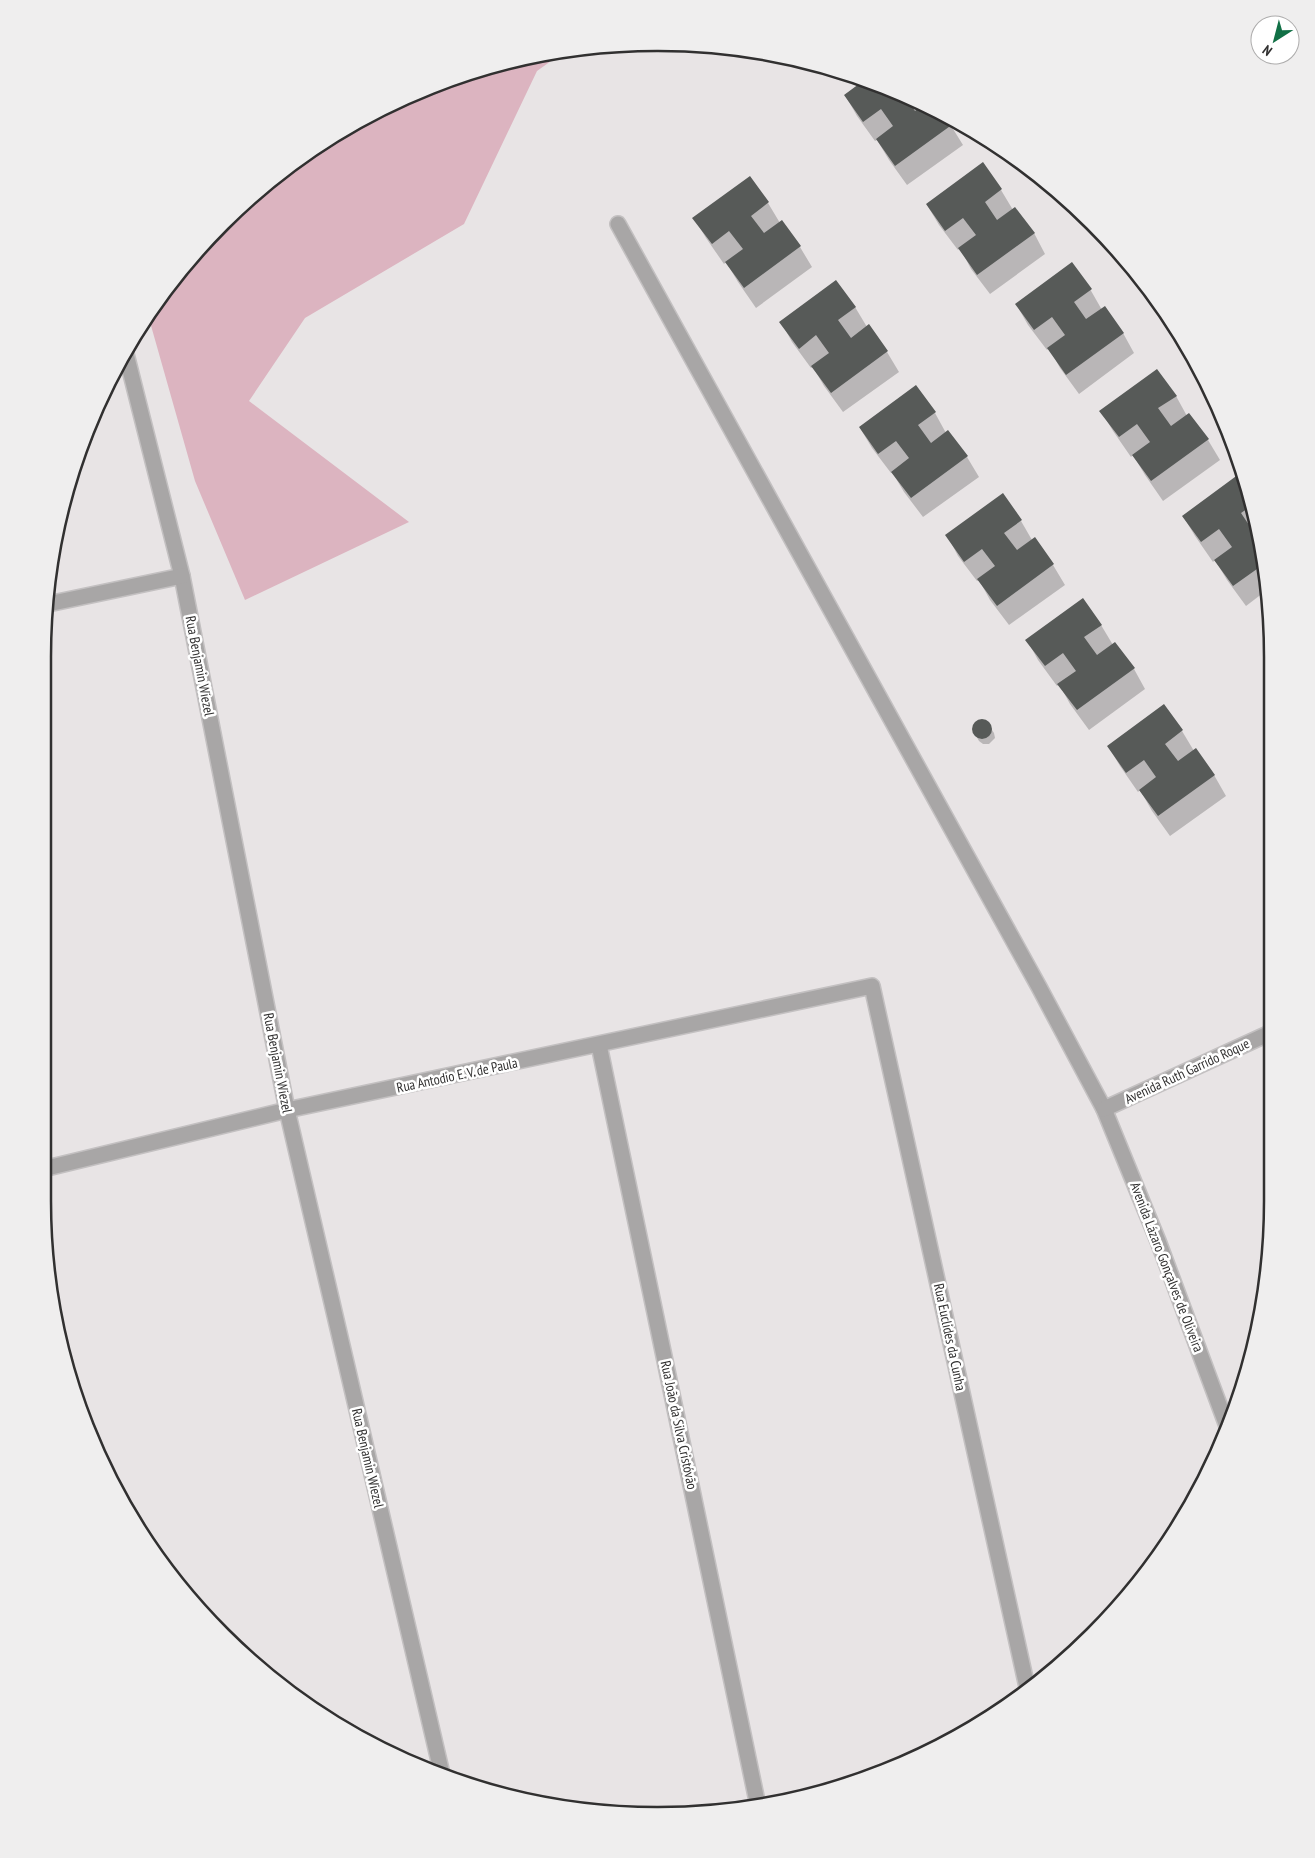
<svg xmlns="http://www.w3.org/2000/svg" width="1315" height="1858" viewBox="0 0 1315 1858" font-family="'PT Sans Narrow',sans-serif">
  <rect width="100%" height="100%" fill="#e8e4e5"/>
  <path fill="#dcb4c0" d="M565,51L537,71L464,224L305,318L249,401L409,522L245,600L195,481L148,315L170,283L252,195L350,125L460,75Z"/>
  <g fill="#0003">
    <path d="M864,81L929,106L945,116L963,145L907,185L889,160L877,140L875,141L857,116L845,95Z"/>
    <path d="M983,164L1001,190L1013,210L1034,233L1045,254L990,294L971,269L960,248L958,250L939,225L927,205Z"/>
    <path d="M750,178L768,203L780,223L782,222L800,247L812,267L756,308L738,282L726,262L724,264L706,238L694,218Z"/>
    <path d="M1090,289L1102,310L1123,333L1134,353L1079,394L1060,368L1049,348L1047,350L1028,325L1016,304Z"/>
    <path d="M855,307L867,327L887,352L899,372L843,412L824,386L813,367L811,368L792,342L781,322Z"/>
    <path d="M1176,396L1187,416L1189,415L1208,440L1220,460L1163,501L1145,475L1133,455L1131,457L1113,431L1101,411Z"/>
    <path d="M935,413L946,433L967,457L979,477L923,517L904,492L892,472L891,473L872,448L860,428Z"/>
    <path d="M1239,476L1246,485L1267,577V590L1246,606L1227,580L1215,560L1213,562L1195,536L1183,516Z"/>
    <path d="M1021,521L1032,540L1034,539L1053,565L1065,585L1009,625L990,600L979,580L977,581L958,556L947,535Z"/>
    <path d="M1101,625L1113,645L1115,644L1134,669L1145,689L1089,730L1070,704L1059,684L1057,686L1038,660L1027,640Z"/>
    <path d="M1164,706L1182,731L1194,751L1214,775L1226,796L1170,836L1152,811L1140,790L1138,792L1120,766L1108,746Z"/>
    <path d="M978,721H986L994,733L995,738L989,744H983L979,741L975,734L974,725Z"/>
  </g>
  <g fill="#575a58">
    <path d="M863,81L905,97L915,111L924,104L929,106L948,117L953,124L895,166L876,139L893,126L881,109L863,122L844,95Z"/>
    <path d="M983,162L1002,189L985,202L997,220L1015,207L1035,233L977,275L958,248L976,235L963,218L945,231L926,204Z"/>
    <path d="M750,176L769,202L751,216L764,233L782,220L801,246L744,288L725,262L743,249L729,231L712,244L692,218Z"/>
    <path d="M1072,262L1092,289L1074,302L1086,319L1105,306L1124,333L1066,375L1047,348L1065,335L1052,317L1034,330L1015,304Z"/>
    <path d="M836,280L856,307L838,320L851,338L869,324L888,351L831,393L811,366L829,353L816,335L799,349L779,322Z"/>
    <path d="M1157,369L1177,396L1158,408L1171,426L1189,413L1209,439L1151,481L1132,455L1150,442L1137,424L1119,437L1099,411Z"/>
    <path d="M916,385L936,412L918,425L931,443L948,430L968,456L911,498L891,472L909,458L896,441L878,454L859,427Z"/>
    <path d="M1239,474L1245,482L1251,506L1241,513L1253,531L1256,529L1264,564L1233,586L1214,560L1232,547L1219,529L1201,542L1182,516Z"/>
    <path d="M1003,493L1022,520L1004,533L1017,550L1035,537L1054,564L997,606L977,579L995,566L982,549L964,562L945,535Z"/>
    <path d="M1083,598L1102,625L1084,637L1097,655L1115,642L1135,668L1077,710L1057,684L1076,671L1063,653L1045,666L1025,640Z"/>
    <path d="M1164,704L1183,730L1165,744L1178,761L1196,748L1215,775L1158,816L1139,790L1156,777L1144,760L1126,773L1107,746Z"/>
    <circle cx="982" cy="729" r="10"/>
  </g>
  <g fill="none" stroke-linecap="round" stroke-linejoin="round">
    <g stroke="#c3c0c1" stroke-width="18">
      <g id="minor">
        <path d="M618,224L1039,987L1104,1109L1158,1241L1227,1426"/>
        <path d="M125,350L182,576L287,1110L442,1774"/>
        <path d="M48,604L182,576"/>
        <path d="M599,1045L758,1806"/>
        <path d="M1104,1109L1270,1033"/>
        <path d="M43,1169L287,1110L872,986L1027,1687"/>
      </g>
    </g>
    <use href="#minor" stroke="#a8a6a6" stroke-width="15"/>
  </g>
  <g text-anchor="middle" stroke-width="5" stroke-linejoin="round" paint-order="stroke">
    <g font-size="14" fill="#313030" stroke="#fff">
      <text transform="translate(200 666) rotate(79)" y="5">Rua Benjamin Wiezel</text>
      <text transform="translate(278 1063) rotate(79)" y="5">Rua Benjamin Wiezel</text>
      <text transform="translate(1187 1071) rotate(-25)" y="5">Avenida Ruth Garrido Roque</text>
      <text transform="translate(457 1075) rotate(-12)" y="5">Rua Antodio E. V. de Paula</text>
      <text transform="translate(1167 1267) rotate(69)" y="5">Avenida Lázaro Gonçalves de Oliveira</text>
      <text transform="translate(950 1337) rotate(78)" y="5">Rua Euclides da Cunha</text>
      <text transform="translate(679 1425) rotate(78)" y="5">Rua João da Silva Cristóvão</text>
      <text transform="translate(368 1458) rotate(77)" y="5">Rua Benjamin Wiezel</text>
    </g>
  </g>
  <path d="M0 0H1315V1858H0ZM657 51H658A606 606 0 0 1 1264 657V1201A606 606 0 0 1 658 1807H657A606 606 0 0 1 51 1201V657A606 606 0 0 1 657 51Z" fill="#efeeee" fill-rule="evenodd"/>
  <path fill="none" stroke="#313030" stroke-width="2.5" d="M657 51H658A606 606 0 0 1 1264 657V1201A606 606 0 0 1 658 1807H657A606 606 0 0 1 51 1201V657A606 606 0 0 1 657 51Z"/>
  <g transform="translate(1275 40) rotate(216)"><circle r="24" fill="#ffffff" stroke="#adacac"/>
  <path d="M0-4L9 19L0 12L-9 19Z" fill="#117046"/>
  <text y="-8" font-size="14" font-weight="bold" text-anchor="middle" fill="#313030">N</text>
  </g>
</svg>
